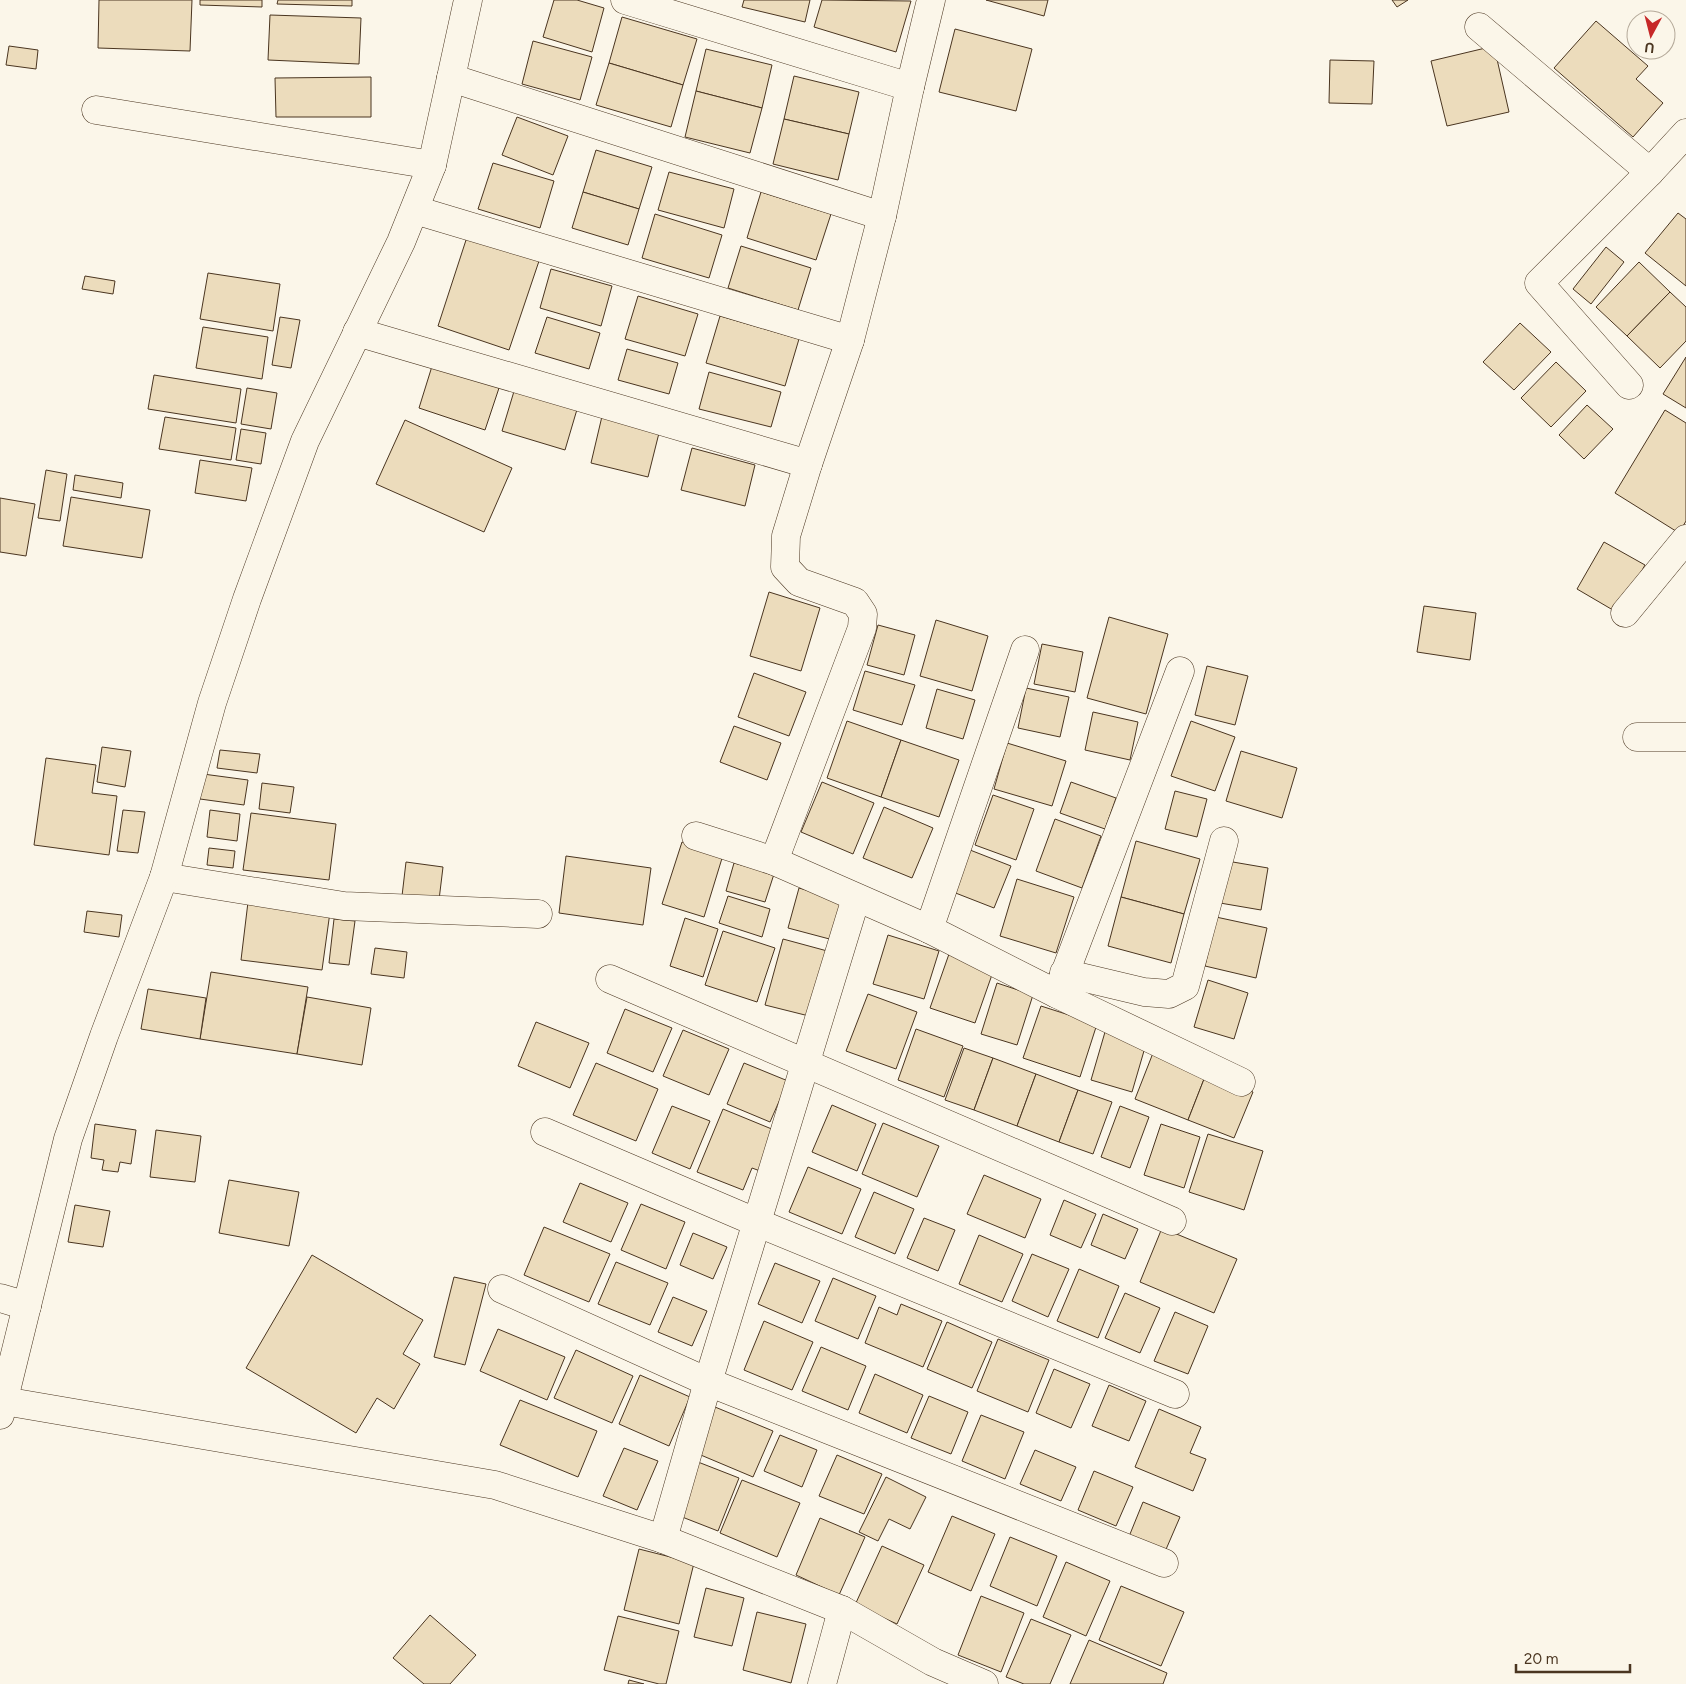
<svg xmlns="http://www.w3.org/2000/svg" width="1686" height="1684" viewBox="0 0 1686 1684" font-family="Figtree,sans-serif">
  <rect width="100%" height="100%" fill="#fbf6e9"/>
  <g fill="#ecdcbc" stroke="#4a3520">
    <path d="M99,0H192L190,51L98,48Z"/>
    <path d="M200,0H262V7L200,5Z"/>
    <path d="M278,0H352V6L277,4Z"/>
    <path d="M554,0H577L604,8L592,52L543,37Z"/>
    <path d="M744,0H810L805,22L742,7Z"/>
    <path d="M822,0L911,1L896,52L814,27Z"/>
    <path d="M986,0H1048L1044,16Z"/>
    <path d="M1392,0H1408L1397,7Z"/>
    <path d="M270,15L361,18L359,64L268,60Z"/>
    <path d="M622,17L697,39L683,85L609,63Z"/>
    <path d="M1596,21L1648,66L1636,79L1663,103L1633,137L1554,68Z"/>
    <path d="M955,29L1032,49L1016,111L939,92Z"/>
    <path d="M533,41L592,57L580,100L522,84Z"/>
    <path d="M9,46L38,50L36,69L6,65Z"/>
    <path d="M1494,46L1509,112L1447,126L1431,61Z"/>
    <path d="M706,49L772,65L762,108L696,91Z"/>
    <path d="M1330,60L1374,61L1372,104L1329,103Z"/>
    <path d="M609,63L683,85L671,127L596,105Z"/>
    <path d="M794,76L859,92L849,134L784,119Z"/>
    <path d="M371,77V117H276L275,78Z"/>
    <path d="M696,91L762,108L750,153L685,137Z"/>
    <path d="M517,117L568,136L553,175L502,155Z"/>
    <path d="M784,119L849,134L838,180L773,164Z"/>
    <path d="M596,150L652,167L639,209L583,192Z"/>
    <path d="M493,163L554,181L540,228L478,209Z"/>
    <path d="M669,172L734,189L724,228L658,210Z"/>
    <path d="M583,192L639,209L628,245L572,228Z"/>
    <path d="M761,192L831,214L816,260L747,238Z"/>
    <path d="M1678,213L1686,219V286L1645,253Z"/>
    <path d="M655,214L722,235L709,278L642,258Z"/>
    <path d="M467,237L539,261L509,350L438,326Z"/>
    <path d="M741,246L811,268L798,310L728,288Z"/>
    <path d="M1606,247L1624,262L1591,304L1573,289Z"/>
    <path d="M1639,262L1670,292L1627,336L1596,307Z"/>
    <path d="M551,269L612,286L601,326L540,308Z"/>
    <path d="M208,273L280,284L273,331L200,319Z"/>
    <path d="M85,276L115,281L113,294L82,289Z"/>
    <path d="M1670,292L1686,307V341L1660,368L1627,336Z"/>
    <path d="M638,296L698,314L685,356L625,339Z"/>
    <path d="M720,316L799,339L785,386L706,363Z"/>
    <path d="M280,317L300,320L291,368L272,365Z"/>
    <path d="M547,317L600,333L589,369L535,353Z"/>
    <path d="M1520,323L1551,352L1514,390L1483,362Z"/>
    <path d="M203,327L268,337L262,379L196,368Z"/>
    <path d="M627,349L678,363L669,394L618,380Z"/>
    <path d="M1686,357V408L1663,394Z"/>
    <path d="M1556,362L1586,391L1551,427L1521,398Z"/>
    <path d="M433,363L500,385L485,430L419,408Z"/>
    <path d="M709,372L781,392L771,427L699,409Z"/>
    <path d="M154,375L241,389L236,423L148,409Z"/>
    <path d="M247,388L277,393L271,429L241,424Z"/>
    <path d="M515,388L578,406L565,450L502,431Z"/>
    <path d="M1587,405L1613,429L1584,459L1559,435Z"/>
    <path d="M1665,410L1686,423V521L1679,533L1615,493Z"/>
    <path d="M603,412L661,425L648,477L591,463Z"/>
    <path d="M165,417L236,428L231,460L159,449Z"/>
    <path d="M405,420L512,468L484,532L376,484Z"/>
    <path d="M241,429L266,433L261,464L236,460Z"/>
    <path d="M692,448L755,465L745,506L681,490Z"/>
    <path d="M200,460L252,468L246,501L195,493Z"/>
    <path d="M46,470L67,474L60,521L38,518Z"/>
    <path d="M75,475L123,483L121,498L73,490Z"/>
    <path d="M71,497L150,510L142,558L63,546Z"/>
    <path d="M0,498L35,504L26,556L0,552Z"/>
    <path d="M1604,542L1645,565L1618,613L1577,589Z"/>
    <path d="M769,592L820,608L801,671L750,656Z"/>
    <path d="M1424,606L1476,613L1470,660L1417,652Z"/>
    <path d="M1109,617L1168,634L1146,714L1087,698Z"/>
    <path d="M936,620L988,636L972,691L920,676Z"/>
    <path d="M878,625L915,635L904,675L867,665Z"/>
    <path d="M1042,644L1083,652L1075,692L1034,684Z"/>
    <path d="M1207,666L1248,676L1235,725L1195,715Z"/>
    <path d="M865,671L915,685L902,725L853,710Z"/>
    <path d="M754,673L806,692L789,736L738,717Z"/>
    <path d="M1026,688L1069,697L1060,737L1018,728Z"/>
    <path d="M937,689L975,700L963,739L926,728Z"/>
    <path d="M1093,712L1138,722L1130,760L1085,750Z"/>
    <path d="M847,721L901,740L881,797L827,778Z"/>
    <path d="M1191,721L1235,737L1215,791L1171,776Z"/>
    <path d="M734,726L781,743L767,780L720,762Z"/>
    <path d="M901,740L959,760L939,817L881,797Z"/>
    <path d="M1007,743L1066,761L1052,806L994,789Z"/>
    <path d="M102,747L131,751L125,787L97,782Z"/>
    <path d="M220,750L260,754L257,773L217,768Z"/>
    <path d="M1241,751L1297,768L1282,818L1226,801Z"/>
    <path d="M46,758L96,765L92,793L117,796L109,855L34,845Z"/>
    <path d="M203,774L248,780L244,805L200,799Z"/>
    <path d="M822,782L874,803L853,854L801,832Z"/>
    <path d="M1071,782L1116,798L1105,829L1060,813Z"/>
    <path d="M262,783L294,787L290,813L259,809Z"/>
    <path d="M1175,791L1207,799L1197,837L1165,829Z"/>
    <path d="M993,795L1034,809L1016,860L975,845Z"/>
    <path d="M884,807L933,828L912,878L863,858Z"/>
    <path d="M123,810L145,812L138,853L117,851Z"/>
    <path d="M210,810L240,814L237,841L207,837Z"/>
    <path d="M251,813L336,824L329,880L243,870Z"/>
    <path d="M1055,819L1101,836L1082,888L1036,871Z"/>
    <path d="M1136,841L1200,859L1184,914L1121,897Z"/>
    <path d="M682,842L723,855L704,917L662,904Z"/>
    <path d="M209,848L235,851L233,868L207,865Z"/>
    <path d="M970,850L1011,866L994,908L953,892Z"/>
    <path d="M566,856L651,868L643,925L559,913Z"/>
    <path d="M1227,861L1268,868L1261,910L1220,903Z"/>
    <path d="M406,862L443,867L439,900L402,896Z"/>
    <path d="M734,863L774,874L765,902L726,891Z"/>
    <path d="M1017,879L1074,897L1056,953L1000,936Z"/>
    <path d="M799,888L848,902L837,941L788,928Z"/>
    <path d="M728,896L770,909L762,937L719,923Z"/>
    <path d="M1121,897L1184,914L1171,963L1108,946Z"/>
    <path d="M248,902L330,912L322,970L241,960Z"/>
    <path d="M87,911L122,915L119,937L84,932Z"/>
    <path d="M1216,917L1267,928L1256,978L1205,966Z"/>
    <path d="M685,918L718,929L703,977L670,966Z"/>
    <path d="M334,919L355,921L349,965L329,963Z"/>
    <path d="M723,931L775,948L757,1002L705,985Z"/>
    <path d="M888,935L939,951L924,999L873,984Z"/>
    <path d="M783,939L831,952L813,1017L765,1005Z"/>
    <path d="M375,948L407,952L404,978L371,974Z"/>
    <path d="M949,954L994,969L975,1023L930,1008Z"/>
    <path d="M211,972L308,987L297,1054L200,1039Z"/>
    <path d="M1208,980L1248,993L1234,1039L1194,1027Z"/>
    <path d="M997,983L1033,995L1017,1045L981,1034Z"/>
    <path d="M148,989L206,998L200,1039L141,1029Z"/>
    <path d="M868,994L917,1012L896,1069L846,1051Z"/>
    <path d="M307,997L371,1008L362,1065L297,1054Z"/>
    <path d="M1041,1006L1097,1024L1080,1077L1023,1058Z"/>
    <path d="M625,1009L672,1028L653,1072L607,1053Z"/>
    <path d="M536,1022L589,1043L570,1088L518,1066Z"/>
    <path d="M916,1029L963,1046L944,1097L898,1080Z"/>
    <path d="M683,1030L729,1049L709,1095L663,1076Z"/>
    <path d="M1105,1032L1146,1044L1132,1092L1091,1080Z"/>
    <path d="M964,1048L993,1058L974,1110L945,1100Z"/>
    <path d="M1153,1053L1206,1074L1188,1120L1135,1099Z"/>
    <path d="M993,1058L1036,1074L1017,1126L974,1110Z"/>
    <path d="M596,1063L658,1089L636,1141L573,1115Z"/>
    <path d="M744,1063L788,1081L770,1122L727,1104Z"/>
    <path d="M1036,1074L1078,1090L1059,1142L1017,1126Z"/>
    <path d="M1206,1074L1253,1092L1234,1138L1188,1120Z"/>
    <path d="M1078,1090L1112,1102L1093,1154L1059,1142Z"/>
    <path d="M832,1105L876,1124L857,1171L812,1152Z"/>
    <path d="M672,1106L710,1121L690,1169L652,1153Z"/>
    <path d="M1120,1106L1149,1117L1130,1168L1101,1157Z"/>
    <path d="M723,1109L779,1132L763,1172L752,1168L743,1190L697,1172Z"/>
    <path d="M883,1123L939,1146L917,1197L862,1174Z"/>
    <path d="M95,1124L136,1130L131,1164L120,1162L118,1172L102,1170L104,1160L91,1158Z"/>
    <path d="M1161,1124L1200,1137L1184,1188L1144,1175Z"/>
    <path d="M156,1130L201,1136L195,1182L150,1177Z"/>
    <path d="M1208,1134L1263,1151L1244,1210L1189,1192Z"/>
    <path d="M808,1167L861,1189L842,1234L789,1212Z"/>
    <path d="M984,1175L1041,1199L1025,1238L967,1214Z"/>
    <path d="M229,1180L299,1192L289,1246L219,1233Z"/>
    <path d="M580,1183L628,1203L611,1242L563,1222Z"/>
    <path d="M874,1192L914,1209L895,1254L855,1237Z"/>
    <path d="M1064,1200L1096,1214L1081,1248L1050,1235Z"/>
    <path d="M641,1204L685,1222L666,1269L621,1250Z"/>
    <path d="M75,1205L110,1211L103,1247L68,1242Z"/>
    <path d="M1103,1214L1138,1229L1125,1259L1091,1245Z"/>
    <path d="M924,1218L955,1230L938,1271L907,1258Z"/>
    <path d="M544,1227L610,1254L589,1302L524,1275Z"/>
    <path d="M1162,1228L1237,1259L1214,1313L1140,1282Z"/>
    <path d="M693,1233L727,1247L713,1279L680,1265Z"/>
    <path d="M979,1235L1023,1254L1002,1302L959,1284Z"/>
    <path d="M1032,1254L1069,1269L1048,1317L1012,1301Z"/>
    <path d="M312,1255L423,1320L403,1354L420,1364L394,1409L377,1398L356,1433L246,1368Z"/>
    <path d="M616,1262L668,1283L650,1325L598,1304Z"/>
    <path d="M775,1263L820,1281L802,1323L758,1304Z"/>
    <path d="M1079,1269L1119,1286L1098,1338L1057,1321Z"/>
    <path d="M454,1277L486,1284L465,1365L434,1357Z"/>
    <path d="M833,1278L876,1296L858,1339L815,1321Z"/>
    <path d="M1125,1293L1160,1308L1140,1353L1105,1338Z"/>
    <path d="M673,1297L707,1311L692,1346L658,1332Z"/>
    <path d="M901,1304L942,1321L923,1367L865,1343L879,1307L897,1315Z"/>
    <path d="M1175,1312L1208,1326L1188,1374L1154,1361Z"/>
    <path d="M764,1321L813,1342L792,1390L744,1370Z"/>
    <path d="M947,1322L992,1342L972,1388L927,1369Z"/>
    <path d="M498,1329L565,1357L547,1400L480,1371Z"/>
    <path d="M998,1339L1049,1360L1028,1412L977,1391Z"/>
    <path d="M821,1347L866,1366L848,1410L802,1391Z"/>
    <path d="M576,1350L633,1376L612,1423L554,1398Z"/>
    <path d="M1054,1369L1090,1384L1071,1428L1036,1413Z"/>
    <path d="M875,1374L923,1395L907,1433L859,1413Z"/>
    <path d="M640,1375L690,1397L669,1446L619,1424Z"/>
    <path d="M1109,1385L1146,1401L1129,1441L1092,1426Z"/>
    <path d="M929,1396L968,1412L951,1454L911,1438Z"/>
    <path d="M520,1400L597,1431L578,1477L500,1445Z"/>
    <path d="M715,1407L773,1431L753,1477L696,1453Z"/>
    <path d="M1159,1409L1201,1427L1190,1453L1206,1459L1193,1491L1135,1467Z"/>
    <path d="M981,1415L1024,1432L1005,1479L962,1461Z"/>
    <path d="M780,1435L817,1450L802,1487L764,1471Z"/>
    <path d="M624,1448L658,1461L637,1510L603,1496Z"/>
    <path d="M1035,1450L1076,1467L1061,1501L1020,1484Z"/>
    <path d="M837,1455L882,1474L864,1514L819,1496Z"/>
    <path d="M698,1462L739,1478L718,1531L677,1515Z"/>
    <path d="M1094,1471L1133,1487L1116,1526L1078,1510Z"/>
    <path d="M886,1477L926,1497L910,1529L889,1519L878,1541L859,1532Z"/>
    <path d="M742,1480L800,1503L777,1557L720,1533Z"/>
    <path d="M1143,1502L1180,1517L1164,1554L1128,1539Z"/>
    <path d="M952,1516L995,1534L971,1591L928,1572Z"/>
    <path d="M820,1518L865,1537L839,1595L796,1575Z"/>
    <path d="M1010,1537L1057,1556L1037,1606L990,1586Z"/>
    <path d="M882,1546L924,1565L897,1624L855,1605Z"/>
    <path d="M639,1549L694,1563L679,1624L624,1610Z"/>
    <path d="M1066,1562L1110,1581L1086,1636L1043,1617Z"/>
    <path d="M1121,1586L1184,1612L1161,1666L1099,1640Z"/>
    <path d="M706,1588L744,1598L732,1646L694,1637Z"/>
    <path d="M981,1596L1024,1613L1001,1672L958,1655Z"/>
    <path d="M757,1612L806,1624L791,1683L743,1670Z"/>
    <path d="M430,1615L476,1655L450,1684H424L393,1658Z"/>
    <path d="M618,1616L679,1631L666,1684H659L604,1670Z"/>
    <path d="M1031,1619L1071,1635L1050,1684H1024L1006,1677Z"/>
    <path d="M1089,1640L1167,1673L1163,1684H1070Z"/>
    <path d="M629,1680L644,1684H628Z"/>
  </g>
  <g fill="none" stroke-linecap="round" stroke-linejoin="round">
    <g stroke="#4a3520" stroke-width="29">
      <g id="minor">
        <path d="M625,0L910,87"/>
        <path d="M1479,27L1650,172"/>
        <path d="M451,78L882,216"/>
        <path d="M96,110L432,165"/>
        <path d="M415,210L850,340"/>
        <path d="M357,332L808,464"/>
        <path d="M1629,385L1539,283L1650,172L1686,133"/>
        <path d="M1625,613L1686,539"/>
        <path d="M1637,737H1686"/>
        <path d="M696,836L774,861L929,929L1057,994L1241,1082"/>
        <path d="M774,861L862,628L863,614L855,602L799,582L785,567L786,536L808,464L850,340L882,216L910,87L931,0"/>
        <path d="M164,877L344,906L538,914"/>
        <path d="M929,929L1025,650"/>
        <path d="M1064,973L1144,992L1169,994L1185,986L1224,841"/>
        <path d="M610,979L1172,1221"/>
        <path d="M1057,994L1180,671"/>
        <path d="M545,1132L758,1223L1175,1394"/>
        <path d="M502,1289L708,1382L1164,1563"/>
        <path d="M0,1298L27,1306"/>
        <path d="M4,1401L495,1485L663,1539L842,1610L933,1662L984,1684"/>
        <path d="M0,1415L68,1139L104,1036L164,877L212,703L247,599L305,441L401,242L432,165L468,0"/>
        <path d="M663,1539L708,1382L856,898"/>
        <path d="M822,1684L842,1610"/>
      </g>
    </g>
    <use href="#minor" stroke="#fbf6e9" stroke-width="28"/>
  </g>
  <g transform="translate(1651 35) rotate(187)"><circle r="24" fill="#fbf6e9" stroke="#b4a999"/>
  <path d="M0-4L9 19L0 12L-9 19Z" fill="#c62828"/>
  <text y="-8" font-size="14" font-weight="bold" text-anchor="middle" fill="#4a3520">U</text>
  </g>
  <path d="M1516 1664v8h114v-8" fill="none" stroke="#4a3520" stroke-width="2.5"/>
  <text x="1524" y="1664" font-size="15" fill="#4a3520" stroke="#fbf6e9" stroke-width="4" paint-order="stroke">20 m</text>
</svg>
